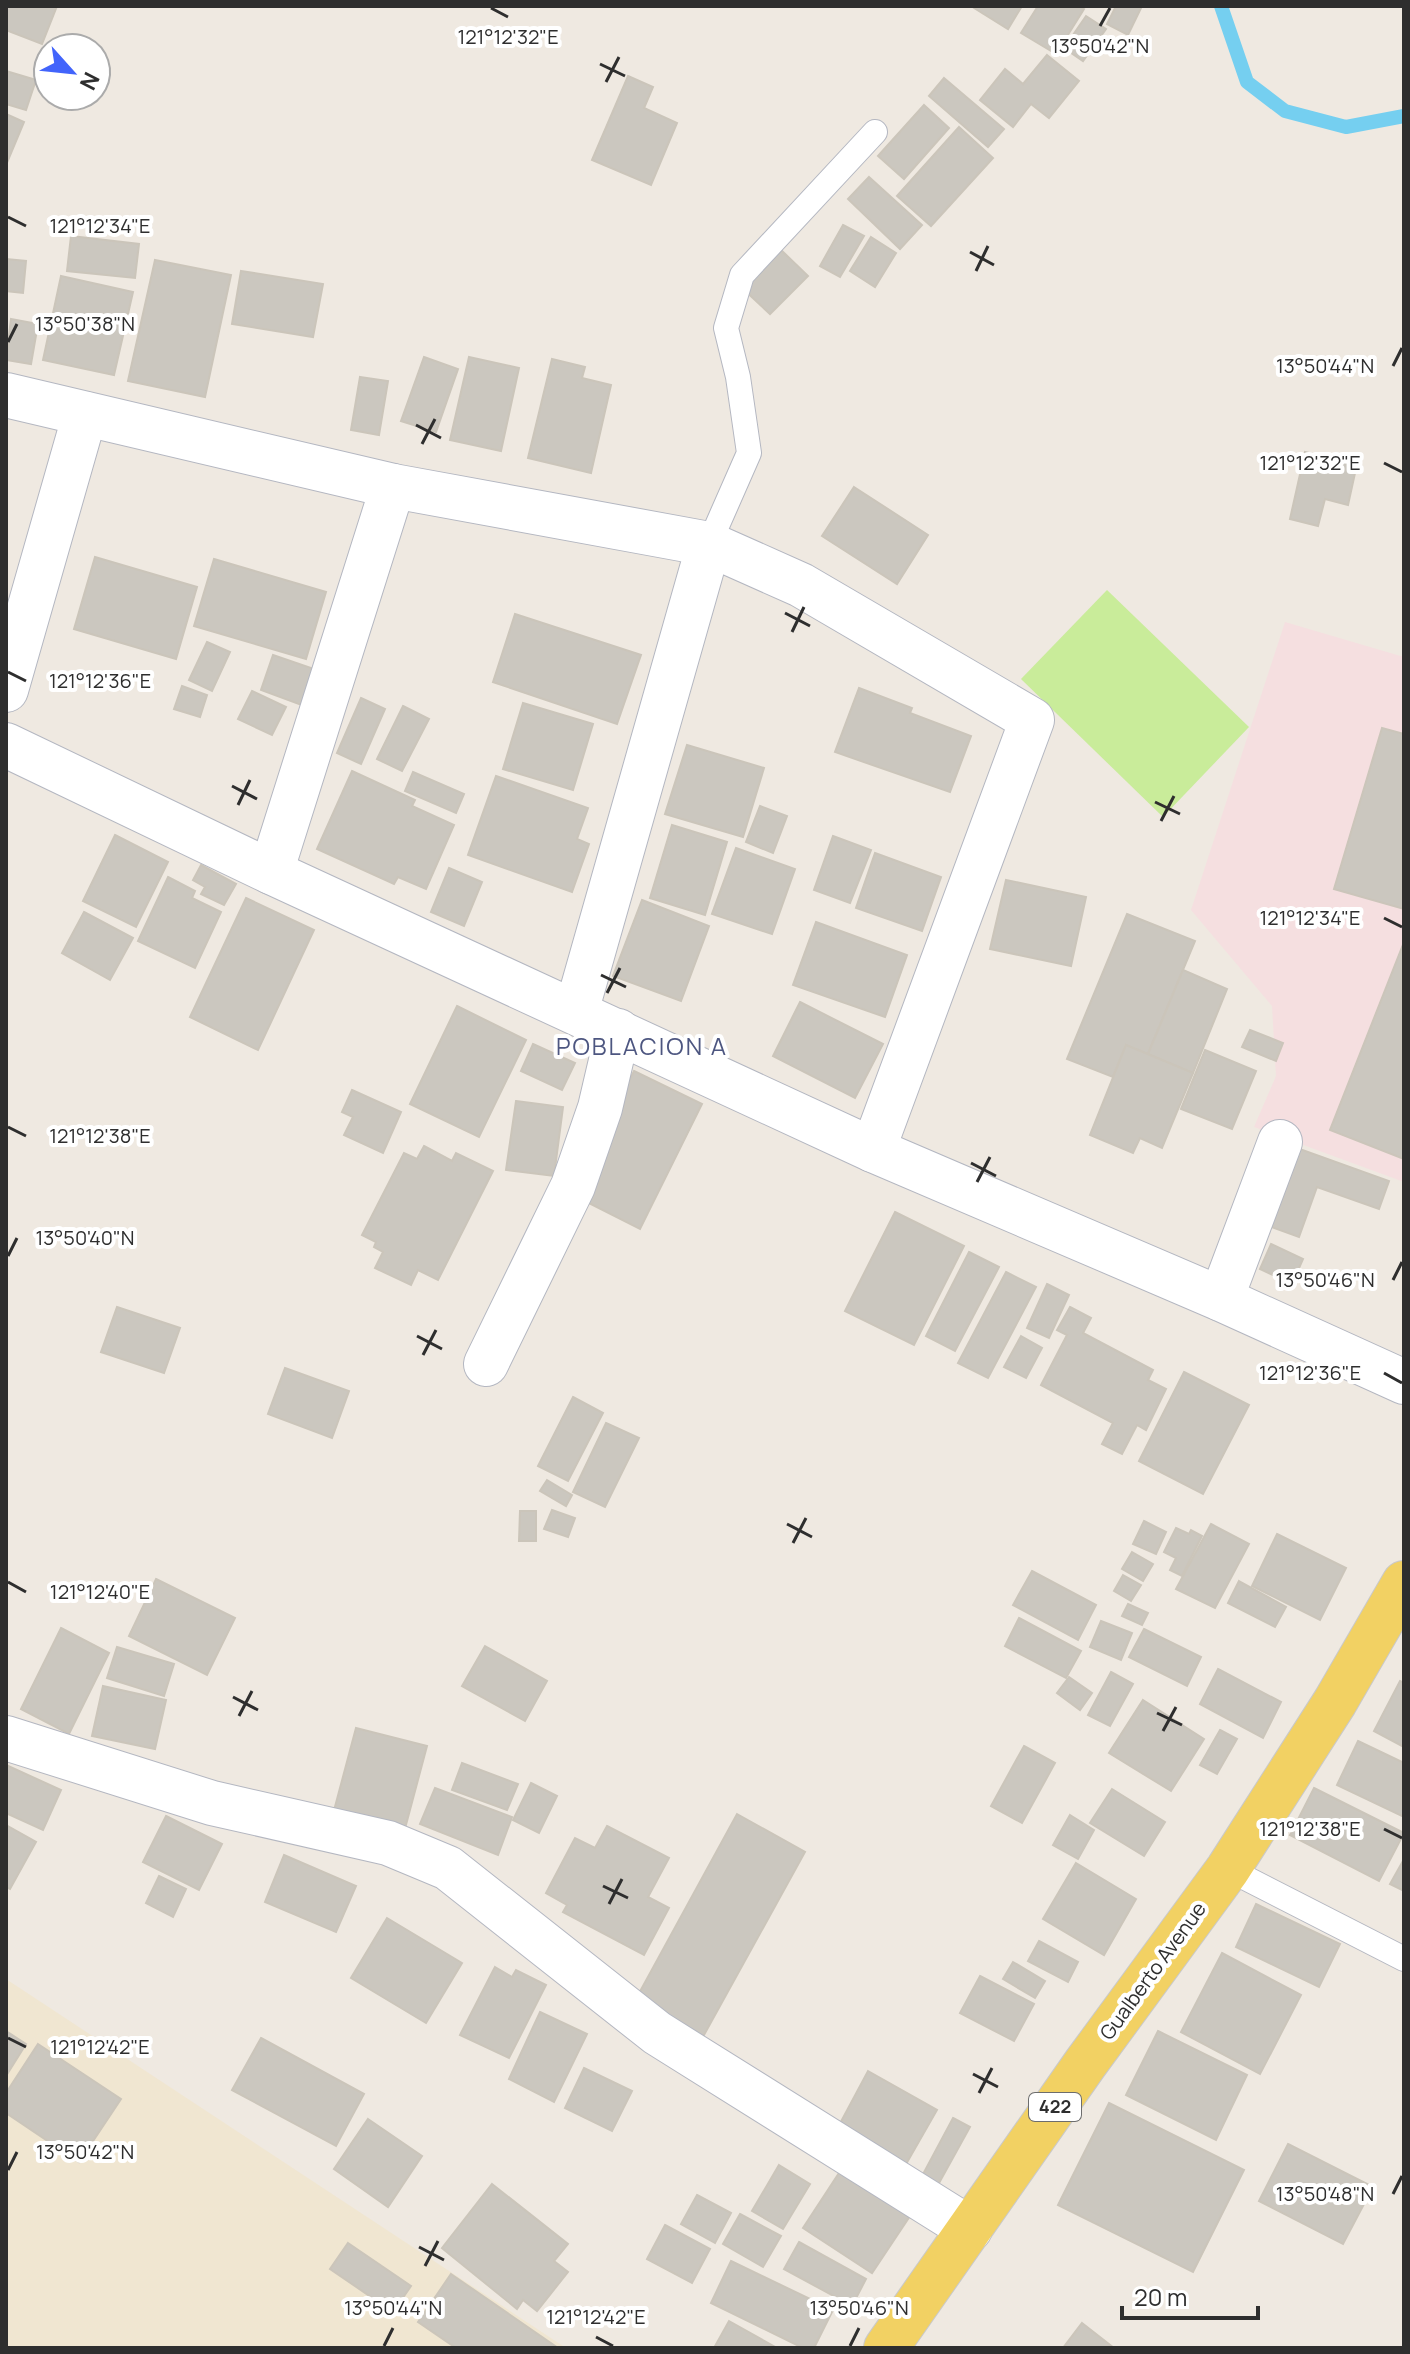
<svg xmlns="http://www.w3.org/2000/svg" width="1410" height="2354" viewBox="0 0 1410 2354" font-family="Manrope,sans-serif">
  <rect width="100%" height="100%" fill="#efe9e1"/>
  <path fill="#f0e6d1" d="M6,1979L566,2348H6Z"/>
  <path fill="#f5dfe0" d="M1285,622L1404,657V1182L1254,1127L1276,1076L1272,1006L1191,910Z"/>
  <path fill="#c9ec9a" d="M1107,590L1249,727L1163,817L1021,679Z"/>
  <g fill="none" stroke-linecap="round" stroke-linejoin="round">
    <path stroke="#75cff0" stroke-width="14" d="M1221,6L1247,82L1285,111L1346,127L1404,116"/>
  </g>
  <g fill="#cbc7bf" stroke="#cbc5ba" stroke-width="2">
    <path d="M6,6H57L42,44L6,30Z"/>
    <path d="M975,6H1022L1008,29L974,8Z"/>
    <path d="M1038,6H1079L1084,9L1056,54L1021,33Z"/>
    <path d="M1116,6H1142L1128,35L1107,24Z"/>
    <path d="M1086,16L1106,29L1083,61L1064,48Z"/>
    <path d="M1047,55L1079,81L1049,118L1031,104L1013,127L980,100L1005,69L1023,84Z"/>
    <path d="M6,71L36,80L26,110L6,104Z"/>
    <path d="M628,76L653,87L644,108L677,123L651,185L592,160Z"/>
    <path d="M944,78L1004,129L988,147L929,96Z"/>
    <path d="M924,105L949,128L904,179L878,156Z"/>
    <path d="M6,114L24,122L6,165Z"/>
    <path d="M959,127L993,158L931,226L897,196Z"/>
    <path d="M869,177L922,225L900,249L848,199Z"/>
    <path d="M843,225L864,236L840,277L820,266Z"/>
    <path d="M71,236L139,244L135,278L67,271Z"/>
    <path d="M871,237L896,253L875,287L850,271Z"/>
    <path d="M779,248L808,276L770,314L741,287Z"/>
    <path d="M6,259L26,261L23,293L6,291Z"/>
    <path d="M155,260L231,275L205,397L128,381Z"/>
    <path d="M241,271L323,284L313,337L232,324Z"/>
    <path d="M61,276L133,292L114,375L43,360Z"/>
    <path d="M11,319L38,324L31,364L6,360Z"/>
    <path d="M424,357L458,369L436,432L401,421Z"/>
    <path d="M469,357L519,368L501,451L450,440Z"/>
    <path d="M552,359L585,367L582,378L611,385L591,473L528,458Z"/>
    <path d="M360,377L388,381L379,435L351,430Z"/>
    <path d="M1305,452L1357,464L1348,505L1325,499L1318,526L1290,519Z"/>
    <path d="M854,487L928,535L897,584L822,536Z"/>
    <path d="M95,557L197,587L176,659L74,629Z"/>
    <path d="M214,559L326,592L306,659L194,626Z"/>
    <path d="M515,614L641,655L617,724L493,682Z"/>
    <path d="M207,642L230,652L212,691L189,680Z"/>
    <path d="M273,655L320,671L307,707L261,690Z"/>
    <path d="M182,686L207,695L200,717L174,709Z"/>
    <path d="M859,688L912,708L910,713L971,736L950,792L835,752Z"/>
    <path d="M252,691L286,707L272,735L238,719Z"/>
    <path d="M361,698L385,709L361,764L337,753Z"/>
    <path d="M523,703L593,724L573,790L503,769Z"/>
    <path d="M403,706L429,719L402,771L377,759Z"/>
    <path d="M1382,728L1404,734V909L1334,889Z"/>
    <path d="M687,745L764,768L743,837L665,814Z"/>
    <path d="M352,771L415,800L412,806L454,825L426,889L398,877L394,884L317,849Z"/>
    <path d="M413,772L464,794L456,813L405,791Z"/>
    <path d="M496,776L588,808L577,839L589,844L572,892L468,855Z"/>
    <path d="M760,806L787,816L773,853L746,842Z"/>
    <path d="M672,825L727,842L705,915L650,898Z"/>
    <path d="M115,835L168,862L136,927L83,901Z"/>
    <path d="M833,836L871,850L850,903L814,890Z"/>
    <path d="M736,848L795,869L772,934L712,914Z"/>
    <path d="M875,853L941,877L922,931L856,908Z"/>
    <path d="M201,865L236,884L224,905L201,894L205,887L193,880Z"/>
    <path d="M449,868L482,882L464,926L431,912Z"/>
    <path d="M168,877L195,891L192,898L221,912L195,968L138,941Z"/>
    <path d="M1006,880L1086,897L1071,966L990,949Z"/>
    <path d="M246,898L314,930L258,1050L190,1017Z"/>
    <path d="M642,900L709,926L681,1001L613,976Z"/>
    <path d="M84,912L133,938L110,980L62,953Z"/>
    <path d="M1127,914L1195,941L1148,1054L1126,1045L1113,1077L1067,1059Z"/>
    <path d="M816,922L907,955L885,1017L793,985Z"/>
    <path d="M1404,942V1159L1330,1130Z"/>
    <path d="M1183,970L1227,989L1193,1073L1148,1054Z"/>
    <path d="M800,1002L883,1044L855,1098L773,1056Z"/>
    <path d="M457,1006L526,1040L479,1137L410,1104Z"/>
    <path d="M1250,1030L1283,1043L1276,1061L1242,1047Z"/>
    <path d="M533,1044L575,1063L562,1090L521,1071Z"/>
    <path d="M1126,1045L1193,1073L1162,1148L1140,1138L1133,1153L1090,1135Z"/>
    <path d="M1205,1050L1256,1071L1232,1129L1181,1109Z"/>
    <path d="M634,1071L702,1104L640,1229L573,1195Z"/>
    <path d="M352,1090L401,1112L383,1153L344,1135L353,1117L342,1112Z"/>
    <path d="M516,1101L563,1107L554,1176L506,1170Z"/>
    <path d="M424,1146L452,1161L456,1153L493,1171L438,1280L418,1270L411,1285L375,1268L383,1252L374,1247L376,1242L362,1235L404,1153L417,1159Z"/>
    <path d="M1294,1147L1389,1181L1379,1209L1317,1187L1299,1237L1266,1225Z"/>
    <path d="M895,1212L964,1246L914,1345L845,1311Z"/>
    <path d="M1271,1244L1303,1259L1292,1284L1260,1269Z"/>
    <path d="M969,1252L999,1267L955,1351L926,1336Z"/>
    <path d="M1006,1272L1036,1287L988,1378L958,1363Z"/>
    <path d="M1047,1284L1069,1295L1049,1338L1027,1328Z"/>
    <path d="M117,1307L180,1328L164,1373L101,1352Z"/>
    <path d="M1070,1307L1091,1318L1083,1333L1153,1370L1148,1380L1166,1389L1146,1430L1137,1425L1122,1454L1102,1444L1113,1423L1041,1385L1067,1335L1057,1330Z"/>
    <path d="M1021,1336L1042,1348L1026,1378L1004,1367Z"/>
    <path d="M285,1368L349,1391L332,1438L268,1414Z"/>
    <path d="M1184,1372L1249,1405L1203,1494L1139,1461Z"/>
    <path d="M573,1397L603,1413L568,1481L538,1466Z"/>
    <path d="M606,1423L639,1438L605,1507L573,1492Z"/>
    <path d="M547,1480L572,1495L566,1506L540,1491Z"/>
    <path d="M552,1510L575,1518L568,1537L544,1529Z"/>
    <path d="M520,1511H536V1541H519Z"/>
    <path d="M1144,1521L1166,1532L1156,1554L1133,1544Z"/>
    <path d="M1211,1524L1249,1544L1215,1608L1176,1589Z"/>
    <path d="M1176,1528L1189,1534L1191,1530L1202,1536L1182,1576L1170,1570L1176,1558L1164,1552Z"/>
    <path d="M1277,1534L1346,1568L1320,1620L1252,1586Z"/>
    <path d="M1132,1552L1153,1564L1143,1581L1122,1569Z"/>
    <path d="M1032,1571L1096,1605L1078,1640L1013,1605Z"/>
    <path d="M1123,1575L1141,1585L1131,1601L1114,1591Z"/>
    <path d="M156,1579L235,1618L207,1675L129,1636Z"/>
    <path d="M1239,1581L1286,1607L1275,1627L1228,1603Z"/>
    <path d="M1128,1604L1148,1613L1142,1625L1122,1616Z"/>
    <path d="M1019,1618L1081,1651L1066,1678L1005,1646Z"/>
    <path d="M1101,1621L1132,1633L1121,1660L1090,1647Z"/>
    <path d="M61,1628L109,1653L69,1734L21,1709Z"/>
    <path d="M1144,1629L1201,1657L1187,1686L1129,1657Z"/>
    <path d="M485,1646L547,1681L525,1721L462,1686Z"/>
    <path d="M117,1647L174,1664L164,1696L107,1678Z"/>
    <path d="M1218,1669L1281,1702L1263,1738L1200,1704Z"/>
    <path d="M1111,1672L1133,1684L1110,1726L1088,1715Z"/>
    <path d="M1069,1677L1092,1693L1080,1710L1057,1693Z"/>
    <path d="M1400,1681L1404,1683V1747L1374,1731Z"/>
    <path d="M103,1686L166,1700L155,1749L92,1736Z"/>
    <path d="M1143,1700L1204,1739L1171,1791L1109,1753Z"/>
    <path d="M356,1728L427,1746L403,1836L332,1818Z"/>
    <path d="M1220,1730L1237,1739L1217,1774L1200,1765Z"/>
    <path d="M1358,1741L1404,1763V1817L1337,1785Z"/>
    <path d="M1024,1746L1055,1763L1022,1823L991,1806Z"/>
    <path d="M462,1763L518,1784L507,1810L452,1790Z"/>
    <path d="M6,1765L61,1790L43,1830L6,1813Z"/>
    <path d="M531,1783L557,1796L539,1833L513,1820Z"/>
    <path d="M435,1788L512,1817L498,1855L420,1824Z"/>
    <path d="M1314,1788L1404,1833L1379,1881L1290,1835Z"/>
    <path d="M1112,1789L1165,1822L1144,1856L1090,1823Z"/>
    <path d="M737,1814L805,1852L699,2044L632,2006Z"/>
    <path d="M1070,1815L1094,1830L1078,1859L1053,1845Z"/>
    <path d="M166,1816L222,1844L199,1890L143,1862Z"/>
    <path d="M6,1825L36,1842L10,1889L6,1887Z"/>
    <path d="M607,1826L669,1858L648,1897L669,1908L644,1955L563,1912L567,1905L546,1893L575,1838L595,1848Z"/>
    <path d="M284,1855L356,1886L336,1932L265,1902Z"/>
    <path d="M1404,1859V1891L1390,1884Z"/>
    <path d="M1076,1863L1136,1899L1104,1955L1043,1919Z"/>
    <path d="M159,1876L186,1889L173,1917L146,1903Z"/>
    <path d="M1256,1904L1340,1944L1319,1987L1236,1947Z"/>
    <path d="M387,1918L462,1963L426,2023L351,1978Z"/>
    <path d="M1039,1941L1078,1962L1068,1982L1028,1961Z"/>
    <path d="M1222,1953L1301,1995L1260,2074L1181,2032Z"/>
    <path d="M1013,1962L1045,1981L1035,1998L1003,1979Z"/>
    <path d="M495,1967L512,1977L516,1970L546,1985L509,2058L460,2035Z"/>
    <path d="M980,1976L1034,2004L1014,2041L960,2013Z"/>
    <path d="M540,2012L587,2034L554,2102L509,2079Z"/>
    <path d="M6,2031L26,2044L6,2076Z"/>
    <path d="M1158,2031L1247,2075L1216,2140L1126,2095Z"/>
    <path d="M261,2038L364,2094L336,2146L232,2090Z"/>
    <path d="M38,2044L121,2099L79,2162L6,2113V2093Z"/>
    <path d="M584,2068L632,2091L612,2131L565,2108Z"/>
    <path d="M868,2071L937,2110L905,2166L837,2129Z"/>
    <path d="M1109,2103L1244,2170L1193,2272L1058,2205Z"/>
    <path d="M953,2118L970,2127L938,2185L922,2176Z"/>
    <path d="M368,2119L422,2156L388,2207L334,2169Z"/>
    <path d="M1288,2144L1373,2187L1343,2244L1259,2201Z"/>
    <path d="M779,2165L810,2184L783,2229L752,2211Z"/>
    <path d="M843,2167L912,2213L872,2273L803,2228Z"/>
    <path d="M492,2184L568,2244L554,2261L568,2272L537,2311L523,2300L517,2309L442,2248Z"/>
    <path d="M697,2195L731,2213L715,2243L681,2224Z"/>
    <path d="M740,2214L781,2236L763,2267L723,2244Z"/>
    <path d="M665,2225L710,2249L692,2283L647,2259Z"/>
    <path d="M799,2242L866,2279L852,2306L784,2269Z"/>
    <path d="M348,2243L411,2286L393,2312L330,2269Z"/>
    <path d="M731,2261L833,2310L814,2348H803L711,2303Z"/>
    <path d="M451,2274L558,2348H456L418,2322Z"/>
    <path d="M729,2321L777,2348H714Z"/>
    <path d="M1082,2323L1114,2348H1063Z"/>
  </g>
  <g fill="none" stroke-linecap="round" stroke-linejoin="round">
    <g stroke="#b4b7c1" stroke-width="26">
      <g id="lane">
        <path d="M709,544L749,453L738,377L726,328L742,275L875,132"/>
        <path d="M1228,1869L1404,1959"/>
      </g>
    </g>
    <g stroke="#b4b7c1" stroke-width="46">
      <g id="street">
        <path d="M6,395L393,486L709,544L801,585L1032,720L873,1150"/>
        <path d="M6,690L85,414"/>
        <path d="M6,745L271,872L873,1150L1221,1299L1404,1382"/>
        <path d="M271,872L393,486"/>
        <path d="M576,1012L709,544"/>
        <path d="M1221,1299L1280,1142"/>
        <path d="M486,1364L573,1186L600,1108L618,1031"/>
        <path d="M6,1738L212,1803L388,1843L448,1868L657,2033L970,2229"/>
      </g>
    </g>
    <g stroke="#c9c9c9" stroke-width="46">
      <path id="primary" d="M886,2348L1085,2064L1228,1869L1335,1702L1404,1583"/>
    </g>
    <use href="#lane" stroke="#fff" stroke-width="24"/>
    <use href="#street" stroke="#fff" stroke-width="44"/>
    <use href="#primary" stroke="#f2d163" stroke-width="44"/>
  </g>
  <path fill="none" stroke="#2e2e2e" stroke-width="3" d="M491,8L508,17M1100,26L1110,8M600,64L625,76M606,82L619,57M8,217L26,226M970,252L994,265M976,271L988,246M8,342L17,324M1393,366L1402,348M416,425L441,438M422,444L435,419M1384,463L1402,472M785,613L810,626M792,632L804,607M8,672L26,681M232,786L257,799M1155,802L1180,814M238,805L250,780M1161,821L1174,796M1384,918L1402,927M601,975L626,987M607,993L620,968M8,1127L26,1136M971,1163L996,1176M977,1182L990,1157M8,1256L17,1238M1393,1280L1402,1262M417,1336L442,1349M423,1355L436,1330M1384,1373L1402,1383M787,1524L812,1537M793,1543L806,1518M8,1582L26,1592M233,1697L258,1710M1157,1713L1182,1725M239,1716L252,1691M1163,1731L1176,1707M1384,1829L1402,1838M603,1886L628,1898M609,1904L622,1879M8,2038L26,2047M973,2074L998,2087M979,2093L992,2068M8,2170L17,2152M1393,2194L1402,2176M419,2247L444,2260M425,2266L438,2241M596,2337L613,2346M384,2346L393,2328M850,2346L859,2328"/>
  <g text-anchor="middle" stroke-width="8" stroke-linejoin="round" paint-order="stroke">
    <rect fill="#fff" stroke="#6d6d6d" stroke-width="2" x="1029" y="2093" width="52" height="28" rx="6"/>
    <g font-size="18" font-weight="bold" fill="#2e2e2e">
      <text x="1055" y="2113">422</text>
    </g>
    <g font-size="20" fill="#2e2e2e" stroke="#fff">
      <text transform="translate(1153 1971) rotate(-54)" y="7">Gualberto Avenue</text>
    </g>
    <g font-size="24" letter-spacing="2" fill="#4d5680" stroke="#fff">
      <text x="642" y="1055">POBLACION A</text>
    </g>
  </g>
  <g font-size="20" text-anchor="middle" fill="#2e2e2e" stroke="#fff" stroke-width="8" stroke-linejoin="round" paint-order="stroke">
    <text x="508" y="44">121°12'32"E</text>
    <text x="1100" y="53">13°50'42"N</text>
    <text x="100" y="233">121°12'34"E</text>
    <text x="85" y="331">13°50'38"N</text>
    <text x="1325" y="373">13°50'44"N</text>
    <text x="1310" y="470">121°12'32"E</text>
    <text x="100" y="688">121°12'36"E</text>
    <text x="1310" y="925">121°12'34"E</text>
    <text x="100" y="1143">121°12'38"E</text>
    <text x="85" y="1245">13°50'40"N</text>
    <text x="1325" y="1287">13°50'46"N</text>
    <text x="1310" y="1380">121°12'36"E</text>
    <text x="100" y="1599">121°12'40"E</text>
    <text x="1310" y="1836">121°12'38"E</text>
    <text x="100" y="2054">121°12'42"E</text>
    <text x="85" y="2159">13°50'42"N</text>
    <text x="1325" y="2201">13°50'48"N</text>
    <text x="393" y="2315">13°50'44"N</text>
    <text x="859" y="2315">13°50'46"N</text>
    <text x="596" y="2324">121°12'42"E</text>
  </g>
  <rect width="1410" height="2354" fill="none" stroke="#2e2e2e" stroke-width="16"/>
  <g transform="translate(72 72) rotate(117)"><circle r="38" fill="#ffffff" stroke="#ababab" stroke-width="2"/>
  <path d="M0-6L14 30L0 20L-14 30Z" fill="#4264fb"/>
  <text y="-12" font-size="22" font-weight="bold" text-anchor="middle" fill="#2e2e2e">N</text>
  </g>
  <path d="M1122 2306v12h136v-12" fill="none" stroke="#2e2e2e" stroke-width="4"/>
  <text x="1134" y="2306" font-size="24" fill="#2e2e2e" stroke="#ffffff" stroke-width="6" paint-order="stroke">20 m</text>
</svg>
